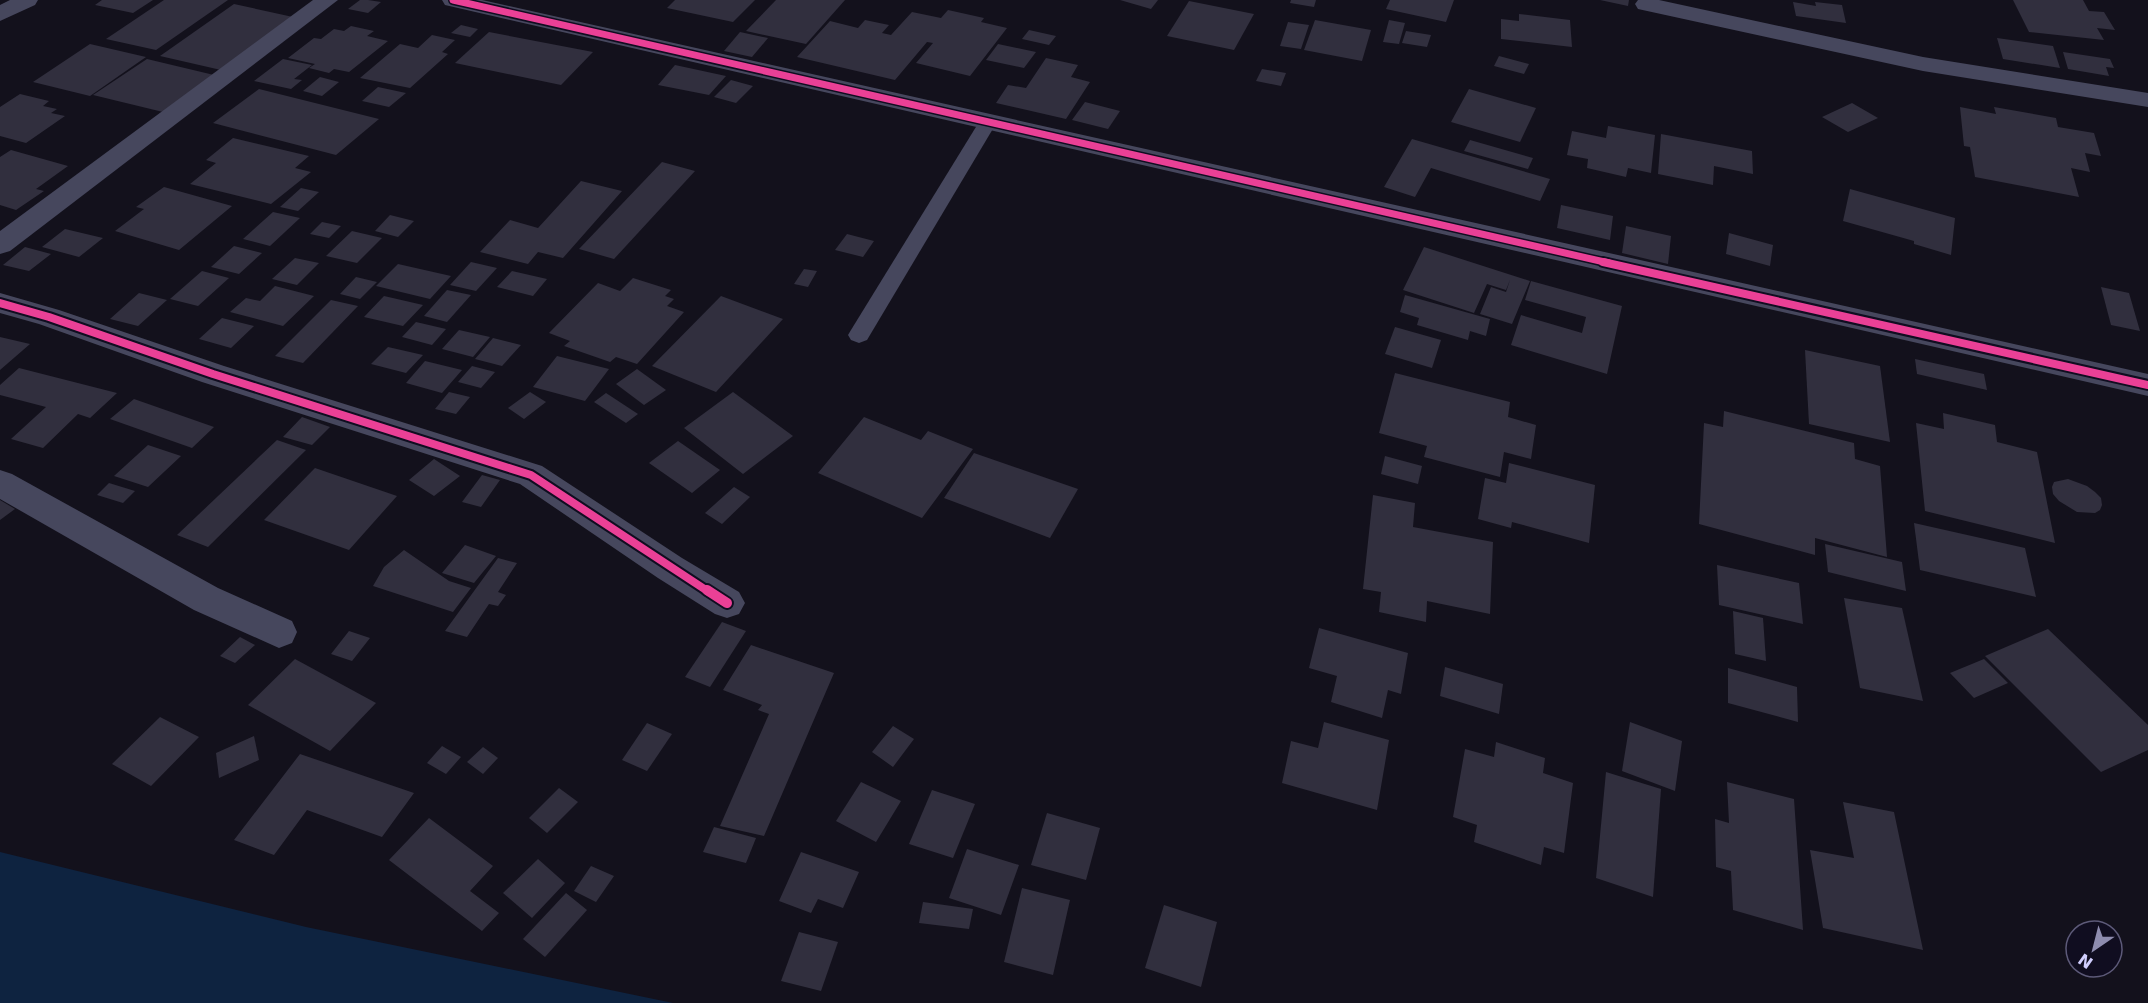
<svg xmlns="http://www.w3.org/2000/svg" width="2148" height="1003" viewBox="0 0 2148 1003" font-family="'DejaVu Sans',sans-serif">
  <rect width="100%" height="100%" fill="#13111c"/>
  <path fill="#0e2340" d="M0,852L306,927L673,1003H0Z"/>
  <g fill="#312f3e">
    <path d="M102,0H153L133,13L95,5Z"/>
    <path d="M164,0H228L156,50L106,39Z"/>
    <path d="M360,0H368L381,2L368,13L348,9Z"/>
    <path d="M675,0H755L733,22L667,8Z"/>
    <path d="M776,0H845L806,44L746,31Z"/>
    <path d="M1120,0H1158L1151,9Z"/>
    <path d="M1291,0H1316L1314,7L1290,3Z"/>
    <path d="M1390,0H1454L1446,22L1386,9Z"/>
    <path d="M1600,0H1629L1628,6Z"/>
    <path d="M2013,0H2083L2089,11L2104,12L2115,30L2097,28L2104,40L2029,32Z"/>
    <path d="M1189,1L1254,14L1234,50L1167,36Z"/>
    <path d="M1793,2L1816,6L1815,2L1842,5L1846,23L1796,16Z"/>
    <path d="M234,4L293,17L221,70L160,56Z"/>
    <path d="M948,10L984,18L981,22L1007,28L970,76L916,63L933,43L927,42L895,80L797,57L830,21L858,28L865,20L889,25L882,33L891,35L912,12L941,18Z"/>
    <path d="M1519,14L1570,20L1572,47L1501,39V19L1519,21Z"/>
    <path d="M1315,20L1371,30L1362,61L1304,50Z"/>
    <path d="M1389,20L1405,23L1399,44L1383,42Z"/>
    <path d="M1288,22L1309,25L1301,49L1280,46Z"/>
    <path d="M461,25L478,29L470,37L451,33Z"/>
    <path d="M351,26L374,31L367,36L388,41L349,72L334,69L329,73L309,68L315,64L288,58L314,38L321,39L334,29L344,31Z"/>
    <path d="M1029,30L1056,36L1049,45L1022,39Z"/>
    <path d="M1406,31L1431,35L1427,47L1402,43Z"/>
    <path d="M489,32L593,52L561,85L455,63Z"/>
    <path d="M740,32L768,38L752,57L724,51Z"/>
    <path d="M432,35L455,40L442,52L448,54L410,88L360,78L400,44L418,48Z"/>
    <path d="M1997,38L2053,46L2060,68L2003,59Z"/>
    <path d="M90,44L146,57L90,96L33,82Z"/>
    <path d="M998,44L1036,52L1024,68L986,60Z"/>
    <path d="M2063,52L2110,59L2114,68L2106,67L2109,76L2068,69Z"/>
    <path d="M1499,56L1529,64L1524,74L1494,66Z"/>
    <path d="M1046,58L1078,65L1071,77L1090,82L1066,119L996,103L1008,85L1026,88Z"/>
    <path d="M147,59L214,75L163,112L93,95Z"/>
    <path d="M283,59L312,65L294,79L302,80L291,89L254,81Z"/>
    <path d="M675,65L726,76L709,95L658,85Z"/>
    <path d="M1262,69L1286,73L1281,86L1256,81Z"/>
    <path d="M320,77L339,82L322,96L303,91Z"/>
    <path d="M731,80L753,86L736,103L714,97Z"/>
    <path d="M378,87L406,93L389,107L362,101Z"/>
    <path d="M259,89L379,119L336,155L213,123Z"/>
    <path d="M1469,89L1536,108L1520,142L1451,122Z"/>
    <path d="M20,94L49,101L43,106L57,109L51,113L65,116L26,143L0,136V107Z"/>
    <path d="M1085,102L1120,111L1108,129L1072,120Z"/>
    <path d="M1852,103L1878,118L1848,132L1822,117Z"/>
    <path d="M1960,107L1996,114L1994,107L2056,118L2058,127L2094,133L2101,156L2085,153L2090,172L2071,168L2079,197L1975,177L1970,147L1964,146Z"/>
    <path d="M1608,126L1655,135L1651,173L1628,168L1626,177L1587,168L1588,159L1567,155L1572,131L1606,138Z"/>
    <path d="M1661,134L1752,151L1753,174L1714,166L1713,185L1658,174Z"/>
    <path d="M233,138L309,156L295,168L311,172L271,204L190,184L216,163L206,160Z"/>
    <path d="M1412,139L1550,179L1540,201L1431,168L1415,197L1384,187Z"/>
    <path d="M1470,140L1533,158L1528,169L1464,151Z"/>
    <path d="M11,150L68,166L36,189L44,191L16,210L0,205V157Z"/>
    <path d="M662,162L695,171L614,259L579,249Z"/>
    <path d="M581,181L622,191L563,258L538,252L528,264L480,252L510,220L538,228Z"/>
    <path d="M164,187L232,206L179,250L115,231L144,209L136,207Z"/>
    <path d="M301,188L319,192L298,211L280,207Z"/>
    <path d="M1850,189L1955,218L1951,255L1914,244V241L1843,221Z"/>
    <path d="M1561,205L1613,216L1610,240L1557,228Z"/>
    <path d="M273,212L300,218L270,246L243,239Z"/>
    <path d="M390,215L414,221L398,237L375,231Z"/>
    <path d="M322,222L341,226L329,238L310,234Z"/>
    <path d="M1626,226L1671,236L1668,264L1622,253Z"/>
    <path d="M65,229L103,238L79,257L42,247Z"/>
    <path d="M352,231L382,238L357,263L326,256Z"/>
    <path d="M1729,233L1773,245L1770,266L1726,254Z"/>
    <path d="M847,234L874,241L863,257L835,250Z"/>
    <path d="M234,246L262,253L239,274L211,267Z"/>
    <path d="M25,247L51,254L29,271L3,265Z"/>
    <path d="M1424,247L1530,281L1512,324L1480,314L1491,287L1506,292L1510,280L1506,290L1487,284L1474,313L1403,290Z"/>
    <path d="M295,258L319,263L297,285L272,279Z"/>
    <path d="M471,262L497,268L476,291L450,285Z"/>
    <path d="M398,264L451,276L430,299L376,286Z"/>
    <path d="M804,269L817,271L808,287L794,284Z"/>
    <path d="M202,271L229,278L198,306L170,299Z"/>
    <path d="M512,271L547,279L533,296L497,287Z"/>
    <path d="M356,277L377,282L360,299L340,294Z"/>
    <path d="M633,278L671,290L665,296L674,299L667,306L684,312L637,364L616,357L610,362L564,346L570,341L549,333L598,283L620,291Z"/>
    <path d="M1531,281L1622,306L1607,374L1511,345L1521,315L1582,333L1586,317L1525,300Z"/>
    <path d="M275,286L314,296L283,326L230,312L246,298L260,301Z"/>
    <path d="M2101,287L2129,293L2140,331L2111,325Z"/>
    <path d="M447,290L471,295L447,322L424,316Z"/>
    <path d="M139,293L167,300L138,326L110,319Z"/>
    <path d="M1405,295L1490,319L1486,336L1470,331L1468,340L1417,325L1419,318L1400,312Z"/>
    <path d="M384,296L423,305L403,326L364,317Z"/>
    <path d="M721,296L783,319L716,392L652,366Z"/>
    <path d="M331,300L358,306L303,363L275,356Z"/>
    <path d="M222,318L254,326L231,348L199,339Z"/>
    <path d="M416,322L446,329L432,345L402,337Z"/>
    <path d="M1395,327L1441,340L1432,368L1385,354Z"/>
    <path d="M459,330L490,337L473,357L442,349Z"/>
    <path d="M0,337L30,344L0,370Z"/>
    <path d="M493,338L521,345L502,366L475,359Z"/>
    <path d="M388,347L423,355L406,373L371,364Z"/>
    <path d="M1805,350L1880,366L1890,442L1809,424Z"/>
    <path d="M557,356L609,369L585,401L533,387Z"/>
    <path d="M1915,359L1984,374L1987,390L1917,374Z"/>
    <path d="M425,361L462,370L442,393L406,383Z"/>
    <path d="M472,366L495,372L481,388L458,382Z"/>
    <path d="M19,368L117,393L90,418L78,414L43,448L11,439L46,407L0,395V385Z"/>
    <path d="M637,369L666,390L644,405L616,384Z"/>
    <path d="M1395,373L1510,402L1508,417L1536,425L1531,459L1504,452L1500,477L1424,457L1427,446L1379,433Z"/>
    <path d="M449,392L470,397L456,414L435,409Z"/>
    <path d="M530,392L546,402L524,419L508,408Z"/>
    <path d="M733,392L793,436L743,474L684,428Z"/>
    <path d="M606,393L638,414L626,423L594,402Z"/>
    <path d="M134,399L214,427L192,448L110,419Z"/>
    <path d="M1724,411L1854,443L1855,459L1880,466L1887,557L1815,538V555L1699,524L1704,423L1723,427Z"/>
    <path d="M1943,413L1995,425L1997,442L2037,452L2055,543L1925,511L1916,423L1944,429Z"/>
    <path d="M302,417L330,427L312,445L283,437Z"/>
    <path d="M864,417L921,440L928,431L973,449L922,518L818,473Z"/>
    <path d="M277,440L306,450L208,547L177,535Z"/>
    <path d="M678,441L720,470L692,493L649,463Z"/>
    <path d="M148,445L181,456L148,487L114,476Z"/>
    <path d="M974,453L1078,489L1050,538L944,498Z"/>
    <path d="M1385,456L1422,466L1418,484L1381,474Z"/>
    <path d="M434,459L460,476L434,496L409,480Z"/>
    <path d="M1509,463L1595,485L1589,543L1512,522L1511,528L1478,519L1485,478L1506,483Z"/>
    <path d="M315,468L397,496L349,550L264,520Z"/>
    <path d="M482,475L500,480L481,507L462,502Z"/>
    <path d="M2068,479L2087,486L2095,492L2101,498L2102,505L2100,510L2095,513L2077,512L2059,501L2053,494L2052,487L2054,482Z"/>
    <path d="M109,483L135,491L123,503L97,495Z"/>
    <path d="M734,487L750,497L722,524L705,513Z"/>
    <path d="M1373,495L1415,503L1413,527L1493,542L1490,614L1427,601L1426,622L1379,612L1381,592L1363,589Z"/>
    <path d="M0,500L15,509L0,520Z"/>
    <path d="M1914,523L2025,548L2036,597L1920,570Z"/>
    <path d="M1825,544L1902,562L1906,591L1828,572Z"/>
    <path d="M465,545L496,556L474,583L442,573Z"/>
    <path d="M404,550L449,581L471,588L453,612L373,586L384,567Z"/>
    <path d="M498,558L517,563L498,592L506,595L498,606L489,604L467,637L445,631Z"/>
    <path d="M1717,565L1799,583L1803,624L1719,605Z"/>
    <path d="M1844,598L1902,608L1923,701L1860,688Z"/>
    <path d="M1733,611L1763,618L1766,661L1735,654Z"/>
    <path d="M722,622L746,631L710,687L685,677Z"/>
    <path d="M1319,628L1408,653L1401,694L1388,690L1382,718L1331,702L1337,676L1309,668Z"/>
    <path d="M2048,629L2148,725V750L2101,772L1985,656Z"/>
    <path d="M349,631L370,638L352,661L331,654Z"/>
    <path d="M240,637L255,645L235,663L220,656Z"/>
    <path d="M751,645L834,673L764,836L720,826L769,714L758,710L762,705L723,690Z"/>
    <path d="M295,659L376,703L330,751L248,705Z"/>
    <path d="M1984,659L2008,683L1974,698L1950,673Z"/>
    <path d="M1445,667L1503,684L1499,714L1440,696Z"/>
    <path d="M1728,668L1797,687L1798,722L1728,703Z"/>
    <path d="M160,717L199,737L151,786L112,764Z"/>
    <path d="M1324,722L1389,740L1377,810L1282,783L1291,741L1318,748Z"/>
    <path d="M1630,722L1682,741L1675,791L1622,771Z"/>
    <path d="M647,723L672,734L647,771L622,760Z"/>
    <path d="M893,726L914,739L893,767L872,752Z"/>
    <path d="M254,736L259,760L219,778L216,753Z"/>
    <path d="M1496,742L1545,758L1543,773L1573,783L1564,853L1544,847L1541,865L1474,842L1477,825L1453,817L1465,749L1494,757Z"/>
    <path d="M442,746L461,757L446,774L427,763Z"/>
    <path d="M483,747L498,758L483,774L467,762Z"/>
    <path d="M300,754L414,793L382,837L307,810L274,855L234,840Z"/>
    <path d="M1606,772L1661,789L1653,897L1596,878Z"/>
    <path d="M861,782L901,801L876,842L836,821Z"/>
    <path d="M1727,782L1794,799L1803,930L1733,910L1731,871L1716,867L1715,819L1729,823Z"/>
    <path d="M559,788L578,802L547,833L529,818Z"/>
    <path d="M932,790L975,804L953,858L909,844Z"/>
    <path d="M1843,802L1894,812L1923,950L1823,928L1810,850L1854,858Z"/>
    <path d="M1047,813L1100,828L1086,880L1031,865Z"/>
    <path d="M429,818L493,866L470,891L499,913L482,931L389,860Z"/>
    <path d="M714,827L756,838L746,863L703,852Z"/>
    <path d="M967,849L1019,865L1001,915L949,898Z"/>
    <path d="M801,852L859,872L843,908L818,899L811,913L779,901Z"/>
    <path d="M538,859L565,883L532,918L503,893Z"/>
    <path d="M591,866L614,876L596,902L574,891Z"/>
    <path d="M1022,888L1070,900L1053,975L1004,962Z"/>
    <path d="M566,893L587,910L545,957L523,939Z"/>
    <path d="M923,902L973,909L969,929L919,923Z"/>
    <path d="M1164,905L1217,922L1201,987L1145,968Z"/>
    <path d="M799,932L838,942L821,991L781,981Z"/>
  </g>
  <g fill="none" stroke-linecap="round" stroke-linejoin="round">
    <path fill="#46475d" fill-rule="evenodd" d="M988,117L994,118L997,122L867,340L859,343L851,340L848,335L851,330L979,122L982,118Z"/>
    <g fill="#46475d" fill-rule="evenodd">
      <path d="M10,0H38L35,5L0,21V5Z"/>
      <path d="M313,0H338L10,251L0,254V231Z"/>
      <path d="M442,0H482L2148,374V396L445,5Z"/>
      <path d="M1638,0H1659L1923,57L2148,93V107L1923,71L1638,9L1635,4Z"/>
      <path d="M0,293L59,310L224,366L542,466L682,558L739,592L745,603L739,614L727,618L715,614L658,578L520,484L202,382L39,324L0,313Z"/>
      <path d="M0,470L12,474L218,588L292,621L297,632L292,643L279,648L194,610L0,499Z"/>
    </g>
    <g stroke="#100d20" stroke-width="10">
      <path id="cycleway-far2" d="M453,0L1609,263"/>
    </g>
    <g stroke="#100d20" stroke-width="12">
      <g id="cycleway-far1">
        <path d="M1603,262L2148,385"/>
        <path d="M0,303L49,317L213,374L531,475L709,592"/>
      </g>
    </g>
    <g stroke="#100d20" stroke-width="14">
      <path id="cycleway" d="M707,590L727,603"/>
    </g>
    <use href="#cycleway-far2" stroke="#ea4096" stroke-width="7"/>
    <use href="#cycleway-far1" stroke="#ea4096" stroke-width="8"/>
    <use href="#cycleway" stroke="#ea4096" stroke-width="10"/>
  </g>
  <g transform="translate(2094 949) rotate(215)"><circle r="28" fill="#100d20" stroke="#5d5a79" stroke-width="1.5"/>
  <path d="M0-4.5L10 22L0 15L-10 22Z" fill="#8e8caf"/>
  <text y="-9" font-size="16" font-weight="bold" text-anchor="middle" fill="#d1cefe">N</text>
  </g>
</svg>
